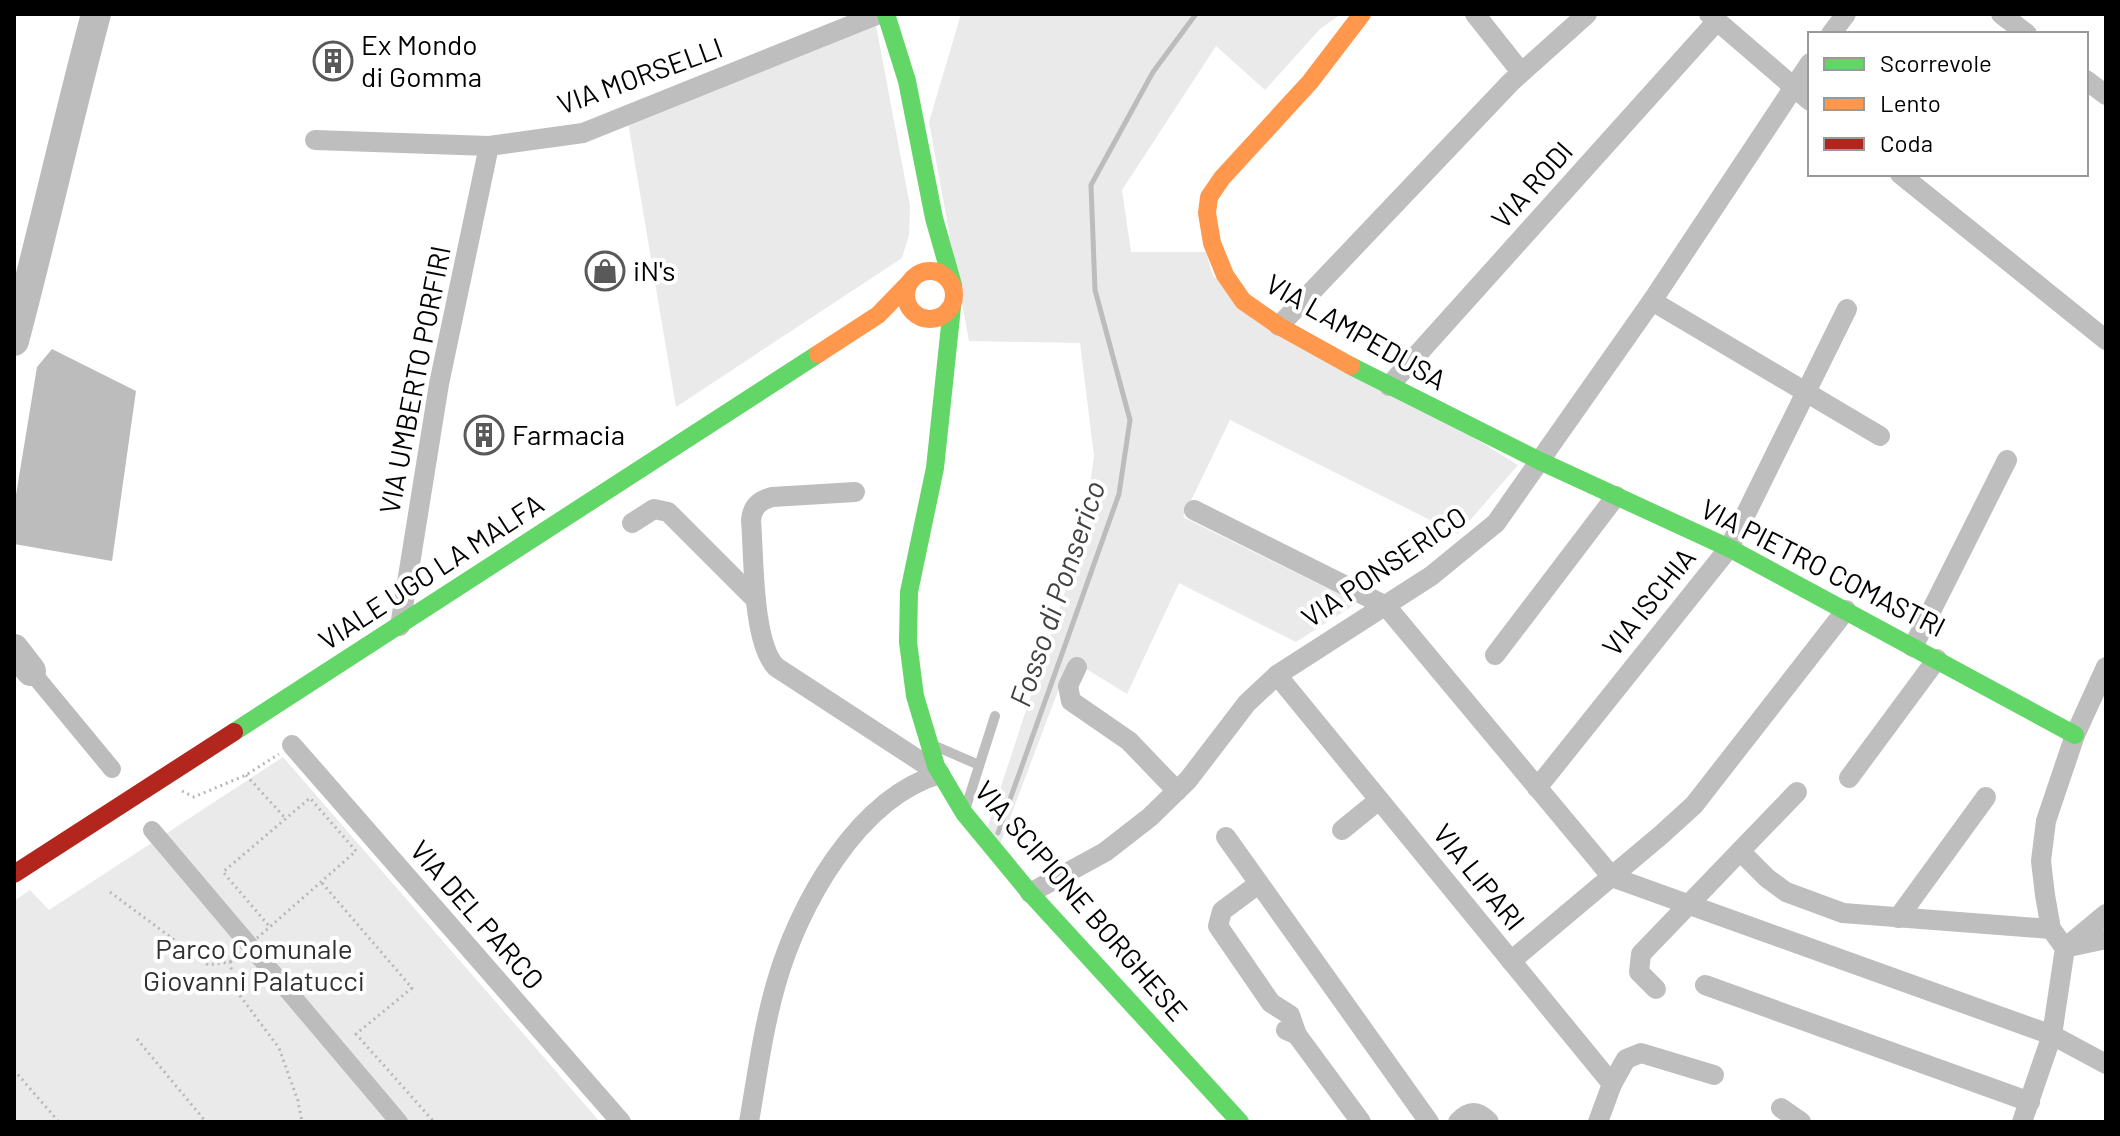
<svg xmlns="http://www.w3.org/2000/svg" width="2120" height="1136" viewBox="0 0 2120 1136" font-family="Barlow,sans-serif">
  <rect width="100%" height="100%" fill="#fff"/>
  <g fill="#eaeaea">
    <path d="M961,14H1341L1320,29L1265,90L1216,46L1122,190L1131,252H1206L1213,276L1518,465L1458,534L1230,420L1183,517L1357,603L1296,642L1179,583L1127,694L1070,659L999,847L987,829L1083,537L1094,456L1080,343L969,341L929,122Z"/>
    <path d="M875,20L910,206L909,235L902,258L676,407L628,122Z"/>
    <path d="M283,757L600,1122H14V901L30,890L49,910Z"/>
  </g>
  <path fill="#bcbcbc" d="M52,349L136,391L112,561L14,544V507L37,367Z"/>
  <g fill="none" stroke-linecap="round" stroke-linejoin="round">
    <g stroke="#bcbcbc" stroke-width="5">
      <path d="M14,674L31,671"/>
      <path d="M998,833L1119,494L1130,420L1095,290L1091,185L1153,72L1196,14"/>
    </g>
    <g stroke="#bcbcbc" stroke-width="18">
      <path d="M31,671L112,769"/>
      <path d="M152,830L399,1122"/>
    </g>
    <g stroke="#bcbcbc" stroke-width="30">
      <path d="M14,341C43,232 67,123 96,14"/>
      <path d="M14,649L31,671"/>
    </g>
    <g stroke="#b8b8b8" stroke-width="3" stroke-dasharray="2 4" stroke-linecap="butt">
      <path d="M246,775L286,819"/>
      <path d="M182,791L194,797L246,775L279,754"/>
      <path d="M322,883L412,988L356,1034L434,1122"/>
      <path d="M110,892L208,965L230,962L235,989L279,1048L298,1101L302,1122"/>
      <path d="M230,962L356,851L310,798L223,872L269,926"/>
      <path d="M137,1039L206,1122"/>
      <path d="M14,1070L59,1122"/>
    </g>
    <g stroke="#bebebe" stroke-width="10">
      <path d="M933,745L979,765"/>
      <path d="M966,807L995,716"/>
    </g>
    <g stroke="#bebebe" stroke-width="20">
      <path d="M1475,14L1521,72"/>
      <path d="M1709,14L1810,101"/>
      <path d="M2001,14L2027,34"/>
      <path d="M1831,34L1846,14"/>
      <path d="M2086,80L2106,95"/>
      <path d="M315,140L489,146L583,133L879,14"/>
      <path d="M1900,174L2106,340"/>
      <path d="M1652,301L1880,436"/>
      <path d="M1279,326L1511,82L1587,14"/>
      <path d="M1389,386L1717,21"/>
      <path d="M855,492L772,497C760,500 752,507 751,520C754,556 752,642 776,667L940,774"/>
      <path d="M1194,510L1386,606L1612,877L2052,1035L2106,1064"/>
      <path d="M632,523L654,509L668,512L756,600"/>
      <path d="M400,626L439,384L489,146"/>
      <path d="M1913,647L2007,460"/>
      <path d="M1495,655L1616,496"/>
      <path d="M1077,667L1068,686L1071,701L1129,741L1177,791"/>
      <path d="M1277,675L1612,1084L1598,1122"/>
      <path d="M292,745L621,1122"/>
      <path d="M1849,778L1937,659"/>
      <path d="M1537,788L1729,548L1847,309"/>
      <path d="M1342,830L1379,800"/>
      <path d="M1226,837L1429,1122"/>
      <path d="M1740,851L1767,878L1786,892L1843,913L2051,929"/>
      <path d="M1257,885L1222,911L1218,926L1271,1003L1290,1015L1297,1035"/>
      <path d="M1030,893L1105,852L1150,817L1188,780L1247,703L1277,675L1431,576L1496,523L1652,301L1810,63"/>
      <path d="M1898,918L1986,797"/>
      <path d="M2069,947L2106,939"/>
      <path d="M2065,948L2106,914"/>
      <path d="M1511,961L1661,835L1694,805L1846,610"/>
      <path d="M1705,985L2030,1102"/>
      <path d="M1656,989L1639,972L1641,954L1797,792"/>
      <path d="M1286,1030L1297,1035L1361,1122"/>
      <path d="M1612,1084L1626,1059L1641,1053L1714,1075"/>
      <path d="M1781,1108L1801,1122"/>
      <path d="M749,1122C757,1076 763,1029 776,984C798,906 857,798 940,774"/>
      <path d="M1458,1122C1469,1110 1478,1110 1489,1122"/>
      <path d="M2022,1122L2052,1035L2065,948L2051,929L2045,895L2041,861L2046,821L2075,735L2106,667"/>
    </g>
    <g stroke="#63d668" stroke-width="18">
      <path d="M886,14L907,81L934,218L953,285"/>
      <path d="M952,307L935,468L909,592L908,642L915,696L936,766L964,813L1030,893L1240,1122"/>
      <path d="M1351,366L1540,461L1729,548L2075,735"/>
      <path d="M234,732L818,354"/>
    </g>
    <g stroke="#ff974d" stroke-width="18">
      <circle cx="930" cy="295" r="24"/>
      <path d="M818,354L878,315L909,283"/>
      <path d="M1351,366L1279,326L1243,301L1225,275L1212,243L1207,213L1209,197L1222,178L1310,82L1362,14"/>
    </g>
    <path stroke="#b3261e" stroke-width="18" d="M14,874L234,732"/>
  </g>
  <defs>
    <g id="building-ring" transform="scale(2)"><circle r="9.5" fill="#fff" stroke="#595959" stroke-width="1.5"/><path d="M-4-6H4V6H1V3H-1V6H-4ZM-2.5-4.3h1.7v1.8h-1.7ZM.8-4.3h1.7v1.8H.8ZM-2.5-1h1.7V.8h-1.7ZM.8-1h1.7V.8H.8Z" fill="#595959"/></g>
    <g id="shop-ring" transform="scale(2)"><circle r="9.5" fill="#fff" stroke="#595959" stroke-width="1.5"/><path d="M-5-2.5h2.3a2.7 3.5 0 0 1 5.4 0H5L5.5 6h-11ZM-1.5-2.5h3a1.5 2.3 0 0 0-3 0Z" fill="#595959"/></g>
  </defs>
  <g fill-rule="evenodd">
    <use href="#building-ring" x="333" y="61"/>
    <use href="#shop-ring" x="605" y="271"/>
    <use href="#building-ring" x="484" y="435"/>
  </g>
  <g text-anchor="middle" stroke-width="8" stroke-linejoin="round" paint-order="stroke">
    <g font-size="28" fill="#000" stroke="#fff" text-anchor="start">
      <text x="361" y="55">Ex Mondo<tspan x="361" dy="32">di Gomma</tspan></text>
      <text x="633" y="281">iN's</text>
      <text x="512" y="445">Farmacia</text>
    </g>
    <g font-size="28" fill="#000" stroke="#fff">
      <text transform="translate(640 76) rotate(-20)" y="10">VIA MORSELLI</text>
      <text transform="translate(1532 185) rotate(-48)" y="10">VIA RODI</text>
      <text transform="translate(1356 332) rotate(30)" y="10">VIA LAMPEDUSA</text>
      <text transform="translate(415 380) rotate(-79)" y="10">VIA UMBERTO PORFIRI</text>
      <text transform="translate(1384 567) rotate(-34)" y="10">VIA PONSERICO</text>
      <text transform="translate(1823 568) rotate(27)" y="10">VIA PIETRO COMASTRI</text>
      <text transform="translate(431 572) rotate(-33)" y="10">VIALE UGO LA MALFA</text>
      <text transform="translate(1649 602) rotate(-51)" y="10">VIA ISCHIA</text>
      <text transform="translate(1479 877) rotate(51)" y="10">VIA LIPARI</text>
      <text transform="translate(1081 901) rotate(49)" y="10">VIA SCIPIONE BORGHESE</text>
      <text transform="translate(477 915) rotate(49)" y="10">VIA DEL PARCO</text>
    </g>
    <g font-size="28" fill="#303030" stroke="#fff">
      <text x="254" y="959">Parco Comunale<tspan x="254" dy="32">Giovanni Palatucci</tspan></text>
    </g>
    <g font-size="30" font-style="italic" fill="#414141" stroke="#fff">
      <text transform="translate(1058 594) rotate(-71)" y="10">Fosso di Ponserico</text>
    </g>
  </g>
  <rect width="2120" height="1136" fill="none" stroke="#000000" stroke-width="32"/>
  <rect x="1808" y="32" width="280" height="144" fill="#ffffff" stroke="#999999" stroke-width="2"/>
  <rect x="1824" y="58" width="40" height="12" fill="#63d668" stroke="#999999" stroke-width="2"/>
  <text x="1880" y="72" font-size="24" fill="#000000">Scorrevole</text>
  <rect x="1824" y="98" width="40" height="12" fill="#ff974d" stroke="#999999" stroke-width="2"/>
  <text x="1880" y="112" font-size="24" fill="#000000">Lento</text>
  <rect x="1824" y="138" width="40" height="12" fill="#b3261e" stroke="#999999" stroke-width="2"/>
  <text x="1880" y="152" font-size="24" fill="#000000">Coda</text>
</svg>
